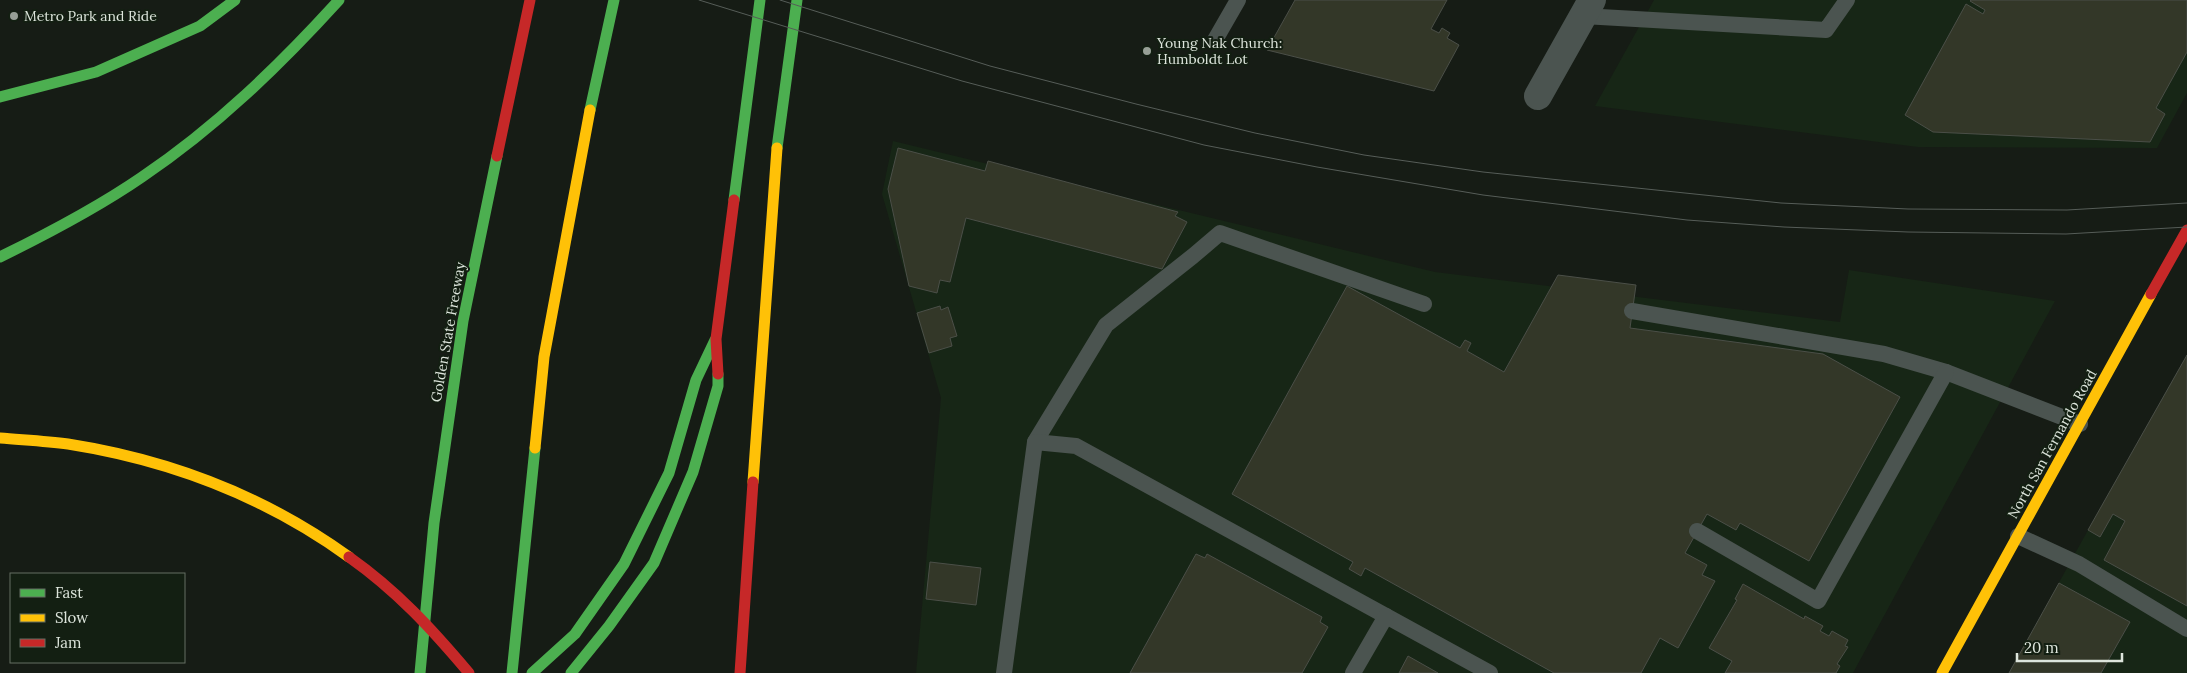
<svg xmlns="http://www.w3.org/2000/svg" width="2187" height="673" viewBox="0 0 2187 673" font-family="Lora,serif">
  <rect width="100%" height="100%" fill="#161c15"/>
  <g fill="#172616">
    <path d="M1654,0H2187V93L2157,148L1918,147L1595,106Z"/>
    <path d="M893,141L1435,272L1840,322L1849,270L2055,301L1853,673H916L941,398L882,194Z"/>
    <path d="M2187,355V673H2009L2088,530Z"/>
  </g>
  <g fill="#333728" stroke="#4b4f48">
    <path d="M1295,0H1447L1431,29L1439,33L1442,28L1450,33L1447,38L1459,45L1434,91L1267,50Z"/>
    <path d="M1971,0H2187V52L2156,108L2165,114L2150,142L1933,132L1905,115L1966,4L1983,14L1985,10L1970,1Z"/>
    <path d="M898,148L985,171L988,161L1178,212L1175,216L1187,222L1162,269L966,218L950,282L940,280L937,293L909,286L888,189Z"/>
    <path d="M1558,275L1636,285L1630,328L1823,354L1900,397L1809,561L1740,523L1736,530L1707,514L1685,553L1707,565L1702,575L1715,581L1678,648L1660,638L1641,673H1554L1365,568L1361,576L1349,569L1353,562L1232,494L1347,286L1460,348L1465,340L1471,343L1467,351L1504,372Z"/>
    <path d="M940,306L941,310L948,307L957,336L950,338L952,346L929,353L917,313Z"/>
    <path d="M2187,355V606L2104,560L2125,521L2113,514L2100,537L2088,530Z"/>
    <path d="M1196,554L1205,558L1207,554L1322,617L1320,622L1328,627L1302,673H1130Z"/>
    <path d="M930,562L981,568L976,605L926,599Z"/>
    <path d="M2059,583L2130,622L2101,673H2009Z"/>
    <path d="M1743,584L1804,619L1805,616L1823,626L1820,631L1829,636L1832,631L1848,640L1845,646L1848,647L1837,664L1840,666L1836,673H1725L1732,661L1709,648L1737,600L1735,599Z"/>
    <path d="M1408,656L1438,673H1399Z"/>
  </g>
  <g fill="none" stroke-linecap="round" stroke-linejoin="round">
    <g stroke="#4b5450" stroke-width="16">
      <path d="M1583,16L1826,30L1847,0"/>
      <path d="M1215,40L1238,0"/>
      <path d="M1632,311L1884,354L1946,372L2080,424"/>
      <path d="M1035,442L1106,325L1193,256L1220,233L1424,304"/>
      <path d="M1697,531L1818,601L1946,372"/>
      <path d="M2018,536L2079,564L2187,629"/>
      <path d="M1004,673L1035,442L1076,446L1490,673"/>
      <path d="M1353,673L1386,616"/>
    </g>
    <path stroke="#4b5450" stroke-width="28" d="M1538,96L1592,0"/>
    <g stroke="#4caf50" stroke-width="11">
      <path d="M0,97L96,72L200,26L235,0"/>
      <path d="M590,110L614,0"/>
      <path d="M777,148L797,0"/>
      <path d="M734,200L760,0"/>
      <path d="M0,257C49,233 97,208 142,177C216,127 279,66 339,0"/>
      <path d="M420,673L434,523L463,321L497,156"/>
      <path d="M512,673L535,448"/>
      <path d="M532,673L575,634L624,564L669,473L696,380L715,340"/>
      <path d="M571,673L609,626L654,563L693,472L718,386V374"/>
    </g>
    <g stroke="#ffc107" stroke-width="11">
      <path d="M0,438C23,440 46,441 68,444C170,460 266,497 349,557"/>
      <path d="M535,448L544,357L590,110"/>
      <path d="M753,482L777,148"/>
      <path d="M1942,673L2151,294"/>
    </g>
    <g stroke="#c62828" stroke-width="11">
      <path d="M497,156L530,0"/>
      <path d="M2151,294L2187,230"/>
      <path d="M718,374L716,339L734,200"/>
      <path d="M349,557C397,591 431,628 469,673"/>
      <path d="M740,673L753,482"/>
    </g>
    <g stroke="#565d58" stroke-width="1">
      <path d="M699,0L962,81L1204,145L1317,167L1483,195L1687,220L1784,227L1908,232L2066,234L2187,227"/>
      <path d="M780,0L990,66L1136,104L1255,133L1364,155L1483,172L1781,203L1908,209L2067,210L2187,203"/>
    </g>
  </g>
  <g fill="#979f96" stroke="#131f12" stroke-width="2">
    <circle cx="14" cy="16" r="5"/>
    <circle cx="1147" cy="51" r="5"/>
  </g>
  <g text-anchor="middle" stroke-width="4" stroke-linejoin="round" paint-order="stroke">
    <g font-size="14" fill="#dde5dc" stroke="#131f12" text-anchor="start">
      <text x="24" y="21">Metro Park and Ride</text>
      <text x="1157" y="48">Young Nak Church:<tspan x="1157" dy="16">Humboldt Lot</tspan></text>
    </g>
    <g font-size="14" fill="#dde5dc" stroke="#131f12">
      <text transform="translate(448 332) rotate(-80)" y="5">Golden State Freeway</text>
      <text transform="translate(2052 444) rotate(-61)" y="5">North San Fernando Road</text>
    </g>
  </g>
  <rect x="10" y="573" width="175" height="90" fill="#131f12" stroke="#646e63"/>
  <rect x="20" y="589" width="25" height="8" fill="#4caf50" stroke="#646e63"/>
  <text x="55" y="598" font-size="15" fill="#dde5dc">Fast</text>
  <rect x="20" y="614" width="25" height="8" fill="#ffc107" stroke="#646e63"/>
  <text x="55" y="623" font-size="15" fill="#dde5dc">Slow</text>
  <rect x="20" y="639" width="25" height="8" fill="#c62828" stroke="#646e63"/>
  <text x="55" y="648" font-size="15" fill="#dde5dc">Jam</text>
  <path d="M2017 653v8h105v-8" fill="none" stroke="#dde5dc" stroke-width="2.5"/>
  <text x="2024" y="653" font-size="15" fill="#dde5dc" stroke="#131f12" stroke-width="4" paint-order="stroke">20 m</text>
</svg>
